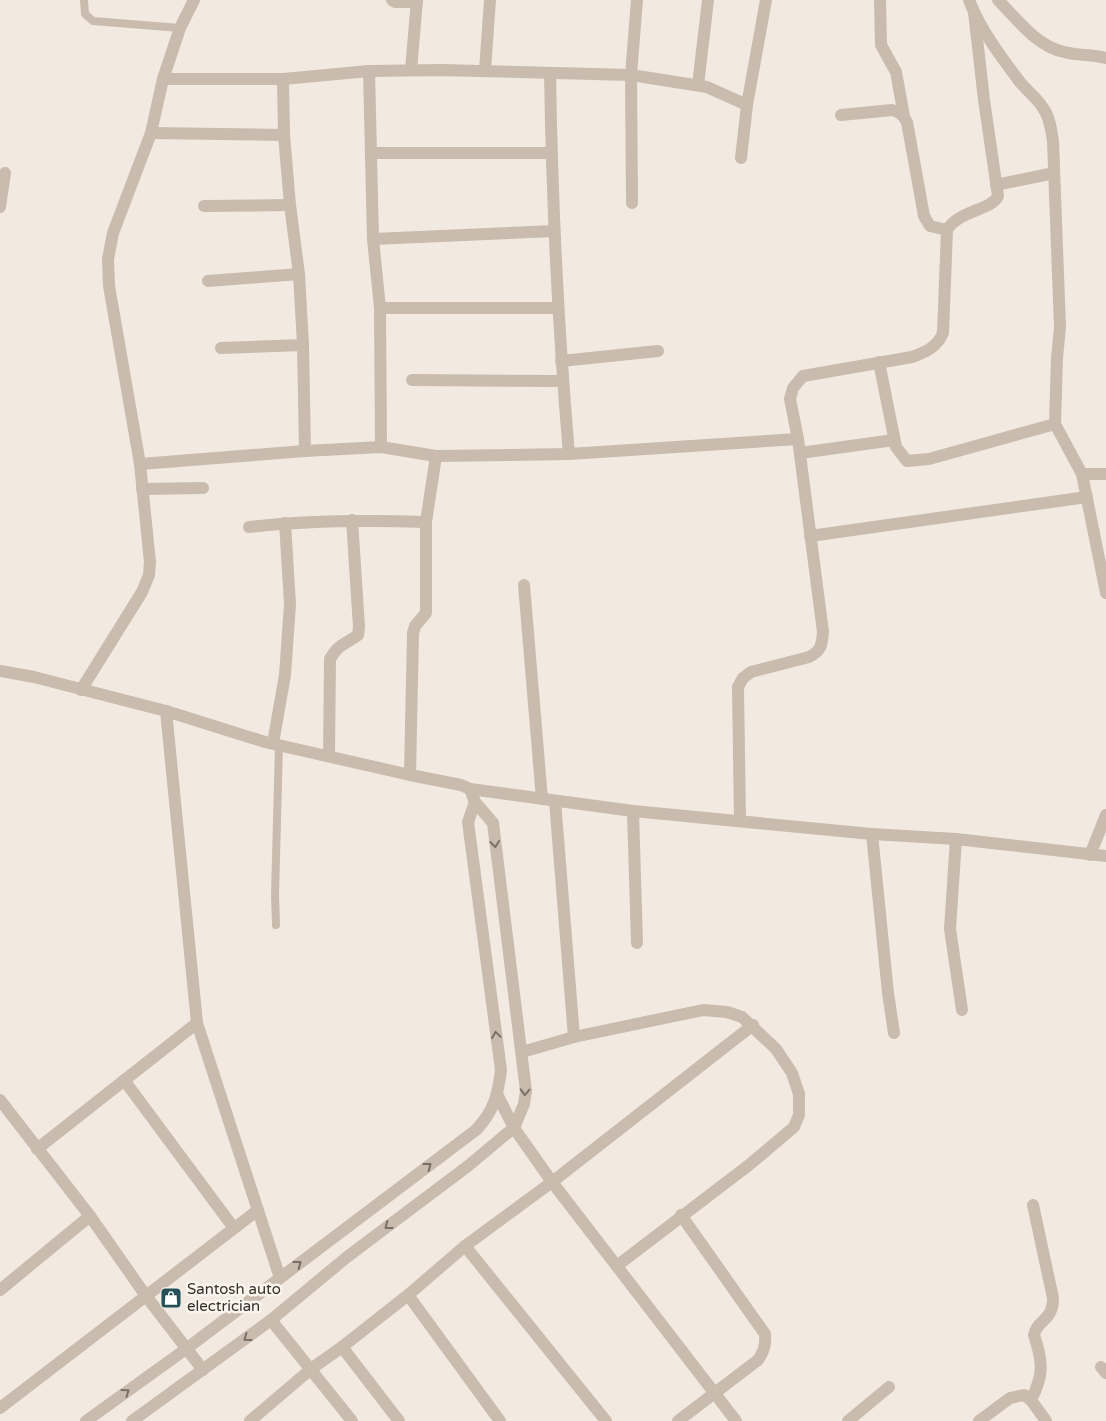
<svg xmlns="http://www.w3.org/2000/svg" width="1106" height="1421" viewBox="0 0 1106 1421" font-family="'Varela Round',sans-serif">
  <rect width="100%" height="100%" fill="#f2eae1"/>
  <g fill="none" stroke-linecap="round" stroke-linejoin="round">
    <g stroke="#c9bbad" stroke-width="8">
      <path d="M84,0L85,14L93,21L180,28"/>
      <path d="M276,925L275,895L279,745"/>
    </g>
    <g stroke="#c9bbad" stroke-width="12">
      <path d="M392,0L395,2H417"/>
      <path d="M880,0L881,45L896,72L904,116"/>
      <path d="M969,0C980,29 1001,57 1020,82C1027,91 1037,98 1043,108C1050,117 1051,130 1053,141L1060,327L1057,358L1055,424L1082,474L1106,593"/>
      <path d="M998,0C1017,19 1036,46 1064,52C1078,56 1093,54 1106,58"/>
      <path d="M411,70L417,0"/>
      <path d="M485,70L490,0"/>
      <path d="M369,71L373,239L380,308L381,447"/>
      <path d="M550,73C552,200 558,327 569,454"/>
      <path d="M163,79H283L369,71L441,70L631,75L707,87L747,105"/>
      <path d="M283,79L284,135L290,205L299,274L303,345L305,451"/>
      <path d="M698,85L708,0"/>
      <path d="M841,115L892,110C900,112 903,115 907,122L924,216L930,226L947,230"/>
      <path d="M151,133L284,135"/>
      <path d="M371,153H551"/>
      <path d="M741,158L747,105L766,0"/>
      <path d="M996,185L1054,173"/>
      <path d="M632,203L631,75L637,0"/>
      <path d="M204,206L290,205"/>
      <path d="M0,207L5,173"/>
      <path d="M373,239L554,231"/>
      <path d="M208,281L299,274"/>
      <path d="M380,308H558"/>
      <path d="M221,348L303,345"/>
      <path d="M561,361L658,351"/>
      <path d="M879,362L896,447L907,461L929,459L1055,424"/>
      <path d="M412,380L562,381"/>
      <path d="M800,453L894,440"/>
      <path d="M140,464L305,451L381,447L436,456L569,454L798,439"/>
      <path d="M1082,474H1106"/>
      <path d="M142,489L203,488"/>
      <path d="M249,527C309,520 367,520 426,522L436,456"/>
      <path d="M810,536L1087,497"/>
      <path d="M524,585L542,799"/>
      <path d="M81,690L142,592L149,575L150,562L140,464L109,286L108,259L113,233L151,133L163,79L180,28L194,0"/>
      <path d="M166,711L197,1023L280,1278"/>
      <path d="M273,743L285,675L290,604L285,523"/>
      <path d="M329,756L330,659C339,643 345,645 358,635L359,627L352,520"/>
      <path d="M410,775L413,633L415,626L426,613V522"/>
      <path d="M555,801L574,1037"/>
      <path d="M633,811L637,943"/>
      <path d="M740,821L738,687L743,678L751,672L809,657C821,651 822,645 823,632L798,439L790,399L793,388L803,376L912,357C926,352 937,347 943,333L947,230C959,210 991,211 998,196L984,100L974,12"/>
      <path d="M872,834L888,993L894,1033"/>
      <path d="M956,839L950,929L962,1010"/>
      <path d="M1090,855L1106,815"/>
      <path d="M522,1052L574,1037L703,1010L727,1012L742,1017L776,1049L792,1073L799,1094V1115L794,1127L749,1165L618,1265"/>
      <path d="M124,1080L233,1227"/>
      <path d="M498,1096L514,1128L552,1182L736,1421"/>
      <path d="M0,1100L90,1216L146,1296L203,1370"/>
      <path d="M37,1149L197,1023"/>
      <path d="M465,1246L606,1421"/>
      <path d="M0,1290L90,1216"/>
      <path d="M408,1295L500,1421"/>
      <path d="M271,1320L352,1421"/>
      <path d="M342,1347L399,1421"/>
      <path d="M1101,1367L1106,1373"/>
      <path d="M1031,1400C1044,1375 1043,1362 1034,1335C1037,1319 1053,1322 1053,1298L1033,1205"/>
      <path d="M0,1408L258,1210"/>
      <path d="M250,1421L311,1369L342,1347L408,1295L465,1246L552,1182L753,1025"/>
      <path d="M678,1421L758,1360C764,1351 766,1345 765,1334L681,1215"/>
      <path d="M848,1421L889,1387"/>
      <path d="M979,1421L1010,1398L1024,1395L1031,1400L1046,1421"/>
    </g>
    <g stroke="#c9bbad" stroke-width="12">
      <path d="M0,671L34,677L166,711L265,742L410,775L461,785L470,789L475,802L493,823L526,1091L524,1104L514,1128L505,1135L468,1166L347,1257L271,1320L132,1421"/>
      <path d="M470,789L633,811L872,834L956,839L1106,856"/>
      <path d="M86,1421L186,1349L476,1130C494,1111 498,1095 501,1070L468,822L475,802"/>
    </g>
  </g>
  <defs><path id="oneway-chevron" d="M-2-3.5L2.5 0L-2 3.5" fill="none" stroke-width="1.6" stroke-linecap="round" stroke-linejoin="round" transform="scale(1.25)"/></defs>
  <g stroke="#796f66">
    <use href="#oneway-chevron" transform="translate(495 844) rotate(83)"/>
    <use href="#oneway-chevron" transform="translate(496 1035) rotate(-98)"/>
    <use href="#oneway-chevron" transform="translate(525 1092) rotate(92)"/>
    <use href="#oneway-chevron" transform="translate(428 1166) rotate(-37)"/>
    <use href="#oneway-chevron" transform="translate(388 1226) rotate(143)"/>
    <use href="#oneway-chevron" transform="translate(298 1264) rotate(-37)"/>
    <use href="#oneway-chevron" transform="translate(247 1338) rotate(144)"/>
    <use href="#oneway-chevron" transform="translate(126 1392) rotate(-36)"/>
  </g>
  <defs>
    <g id="shop-square" transform="scale(1.125)"><rect x="-9" y="-9" width="18" height="18" rx="4" fill="#245157" stroke="#f9f4ed"/><path d="M-5-2.5h2.3a2.7 3.5 0 0 1 5.4 0H5L5.5 6h-11ZM-1.5-2.5h3a1.5 2.3 0 0 0-3 0Z" fill="#fff"/></g>
  </defs>
  <g fill-rule="evenodd">
    <use href="#shop-square" x="171" y="1298"/>
  </g>
  <g text-anchor="middle" stroke-width="5" stroke-linejoin="round" paint-order="stroke">
    <g font-size="15" fill="#38302b" stroke="#f9f4ed" text-anchor="start">
      <text x="187" y="1294">Santosh auto<tspan x="187" dy="17">electrician</tspan></text>
    </g>
  </g>
</svg>
